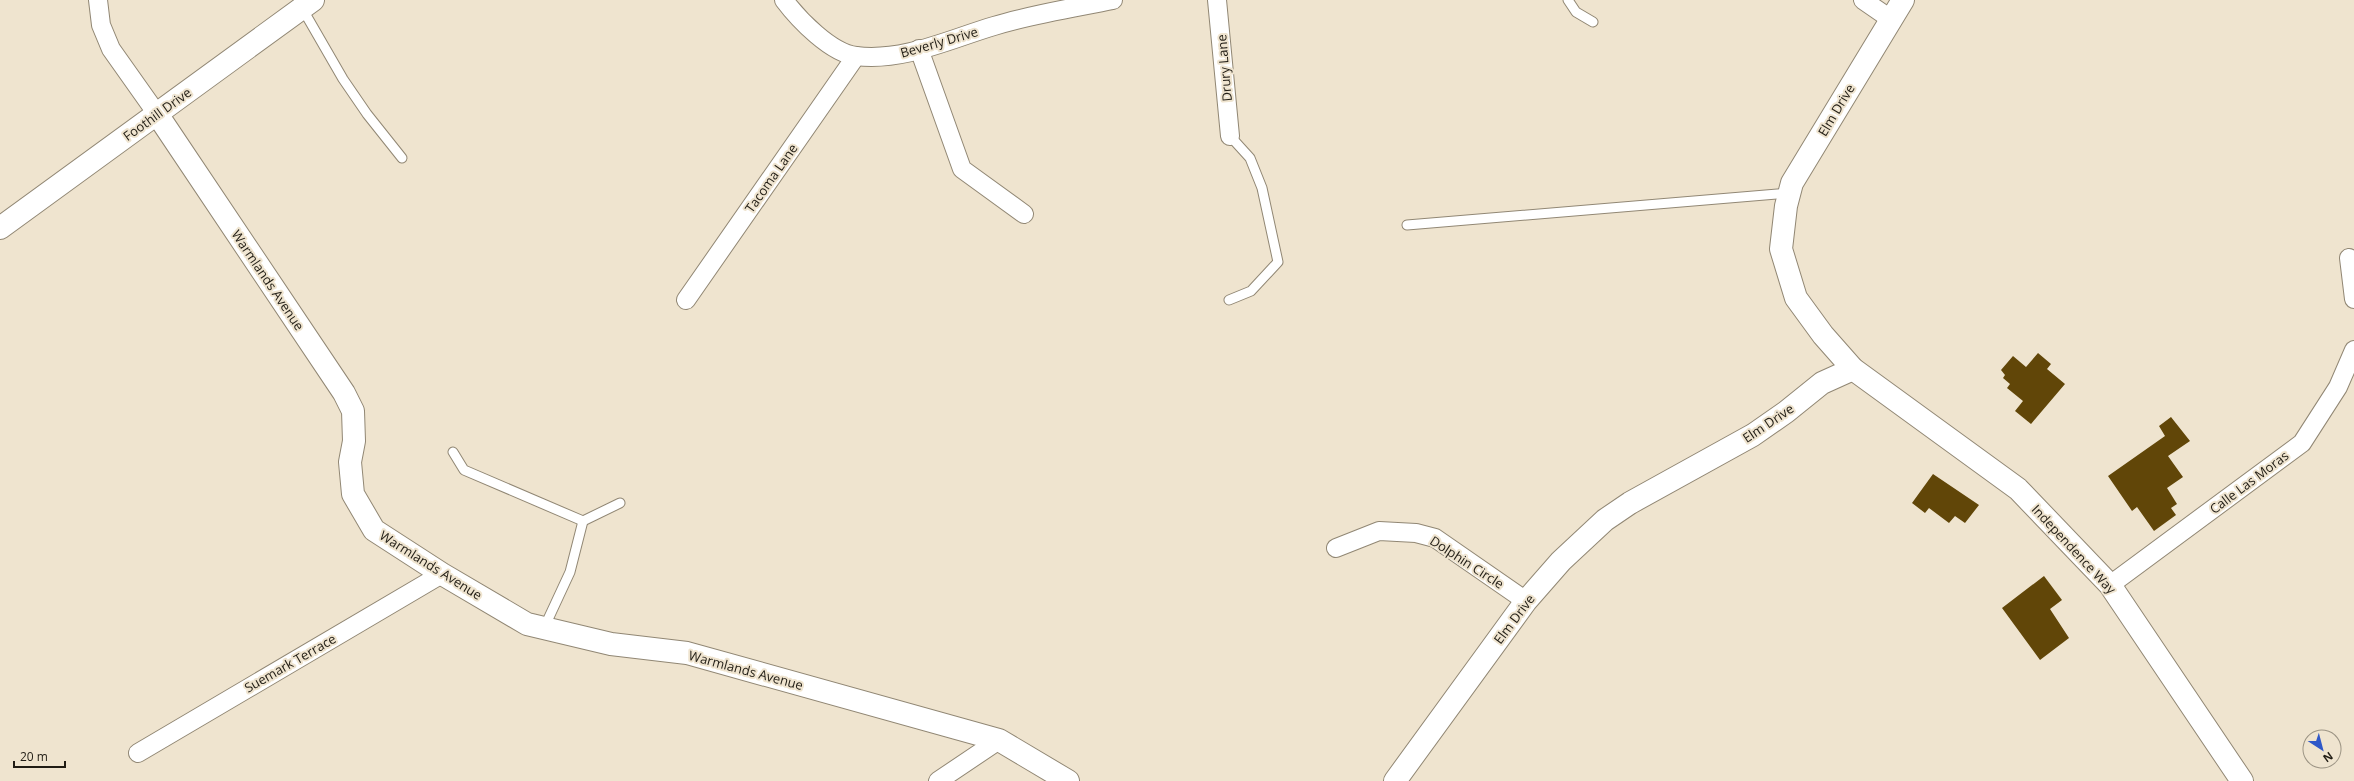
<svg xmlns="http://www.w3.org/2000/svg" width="2354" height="781" viewBox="0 0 2354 781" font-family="'Open Sans',sans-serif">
  <rect width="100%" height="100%" fill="#efe4cf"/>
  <g fill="#614608">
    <path d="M2038,353L2051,364L2047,369L2065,384L2031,424L2015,411L2023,401L2007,388L2010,384L2003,378L2005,375L2001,370L2013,356L2026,367Z"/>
    <path d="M2171,417L2190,441L2168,456L2183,477L2167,488L2177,504L2171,508L2176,515L2154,531L2137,507L2132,511L2108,476L2165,436L2159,426Z"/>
    <path d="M1933,474L1979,505L1965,523L1955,516L1949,523L1929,508L1925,513L1912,503Z"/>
    <path d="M2044,576L2062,600L2050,609L2069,638L2040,660L2002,608Z"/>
  </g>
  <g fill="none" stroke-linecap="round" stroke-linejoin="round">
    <g stroke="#918774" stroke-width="11">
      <g id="service">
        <path d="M1568,0L1576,12L1593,22"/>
        <path d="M302,8L343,79L367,114L402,158"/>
        <path d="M1407,225L1789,193"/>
        <path d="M1229,300L1251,291L1278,262L1262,188L1250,158L1230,136"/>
        <path d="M453,452L464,470L583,521L620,503"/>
        <path d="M544,628L570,572L583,521"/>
      </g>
    </g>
    <g stroke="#918774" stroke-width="20">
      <g id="minor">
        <path d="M98,0L101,25L111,49L157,114"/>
        <path d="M784,0C799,20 831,53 856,56C903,62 950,39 994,26C1033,14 1073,8 1113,0"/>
        <path d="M1217,0L1230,136"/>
        <path d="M1863,0L1892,20"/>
        <path d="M919,49L962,169L1024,214"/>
        <path d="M2349,258L2354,299"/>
        <path d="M686,300L856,56"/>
        <path d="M1336,548L1379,531L1416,533L1435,538L1526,601"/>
        <path d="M2110,585L2302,443L2338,387L2354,350"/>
        <path d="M138,753L442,574"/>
        <path d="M938,781L999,740"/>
      </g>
    </g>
    <g stroke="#918774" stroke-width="24">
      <g id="tertiary">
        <path d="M1903,0L1792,183L1786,206L1781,249L1796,298L1823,335L1853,369L2018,489L2110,585L2242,781"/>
        <path d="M157,114L344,393L353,411L354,441L350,462L353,494L374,530L442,574L527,624L611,644L687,653L999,740L1068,781"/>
        <path d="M0,228L313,0"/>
        <path d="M1395,781L1526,601L1561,561L1605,520L1630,503L1753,435L1786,412L1822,383L1853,369"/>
      </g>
    </g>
    <use href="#service" stroke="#fff" stroke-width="9"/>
    <use href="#minor" stroke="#fff" stroke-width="18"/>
    <use href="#tertiary" stroke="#fff" stroke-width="22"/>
  </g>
  <g text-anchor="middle" stroke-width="4" stroke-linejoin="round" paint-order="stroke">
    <g font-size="13" fill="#201c14" stroke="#efe4cf">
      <text transform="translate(939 42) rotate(-16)" y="5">Beverly Drive</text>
      <text transform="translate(1224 68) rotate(-95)" y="5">Drury Lane</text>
      <text transform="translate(1836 110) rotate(-59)" y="5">Elm Drive</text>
      <text transform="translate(157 114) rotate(-36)" y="5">Foothill Drive</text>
      <text transform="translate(771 178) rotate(-55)" y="5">Tacoma Lane</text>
      <text transform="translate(268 280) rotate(56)" y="5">Warmlands Avenue</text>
      <text transform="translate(1768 423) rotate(-34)" y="5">Elm Drive</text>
      <text transform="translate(2249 482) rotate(-37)" y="5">Calle Las Moras</text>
      <text transform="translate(2074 549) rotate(47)" y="5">Independence Way</text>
      <text transform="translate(1467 562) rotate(33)" y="5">Dolphin Circle</text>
      <text transform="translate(431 565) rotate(32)" y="5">Warmlands Avenue</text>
      <text transform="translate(1514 619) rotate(-53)" y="5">Elm Drive</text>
      <text transform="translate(290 663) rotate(-30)" y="5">Suemark Terrace</text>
      <text transform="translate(746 670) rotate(15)" y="5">Warmlands Avenue</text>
    </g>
  </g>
  <g transform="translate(2322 749) rotate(144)"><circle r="19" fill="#efe4cf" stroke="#9c9484"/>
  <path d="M0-3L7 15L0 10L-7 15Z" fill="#2f58c8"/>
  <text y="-6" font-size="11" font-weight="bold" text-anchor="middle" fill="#201c14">N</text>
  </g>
  <path d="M14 761v6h51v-6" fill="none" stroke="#201c14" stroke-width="2"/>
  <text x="20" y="761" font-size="12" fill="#201c14" stroke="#efe4cf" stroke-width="3" paint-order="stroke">20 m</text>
</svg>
